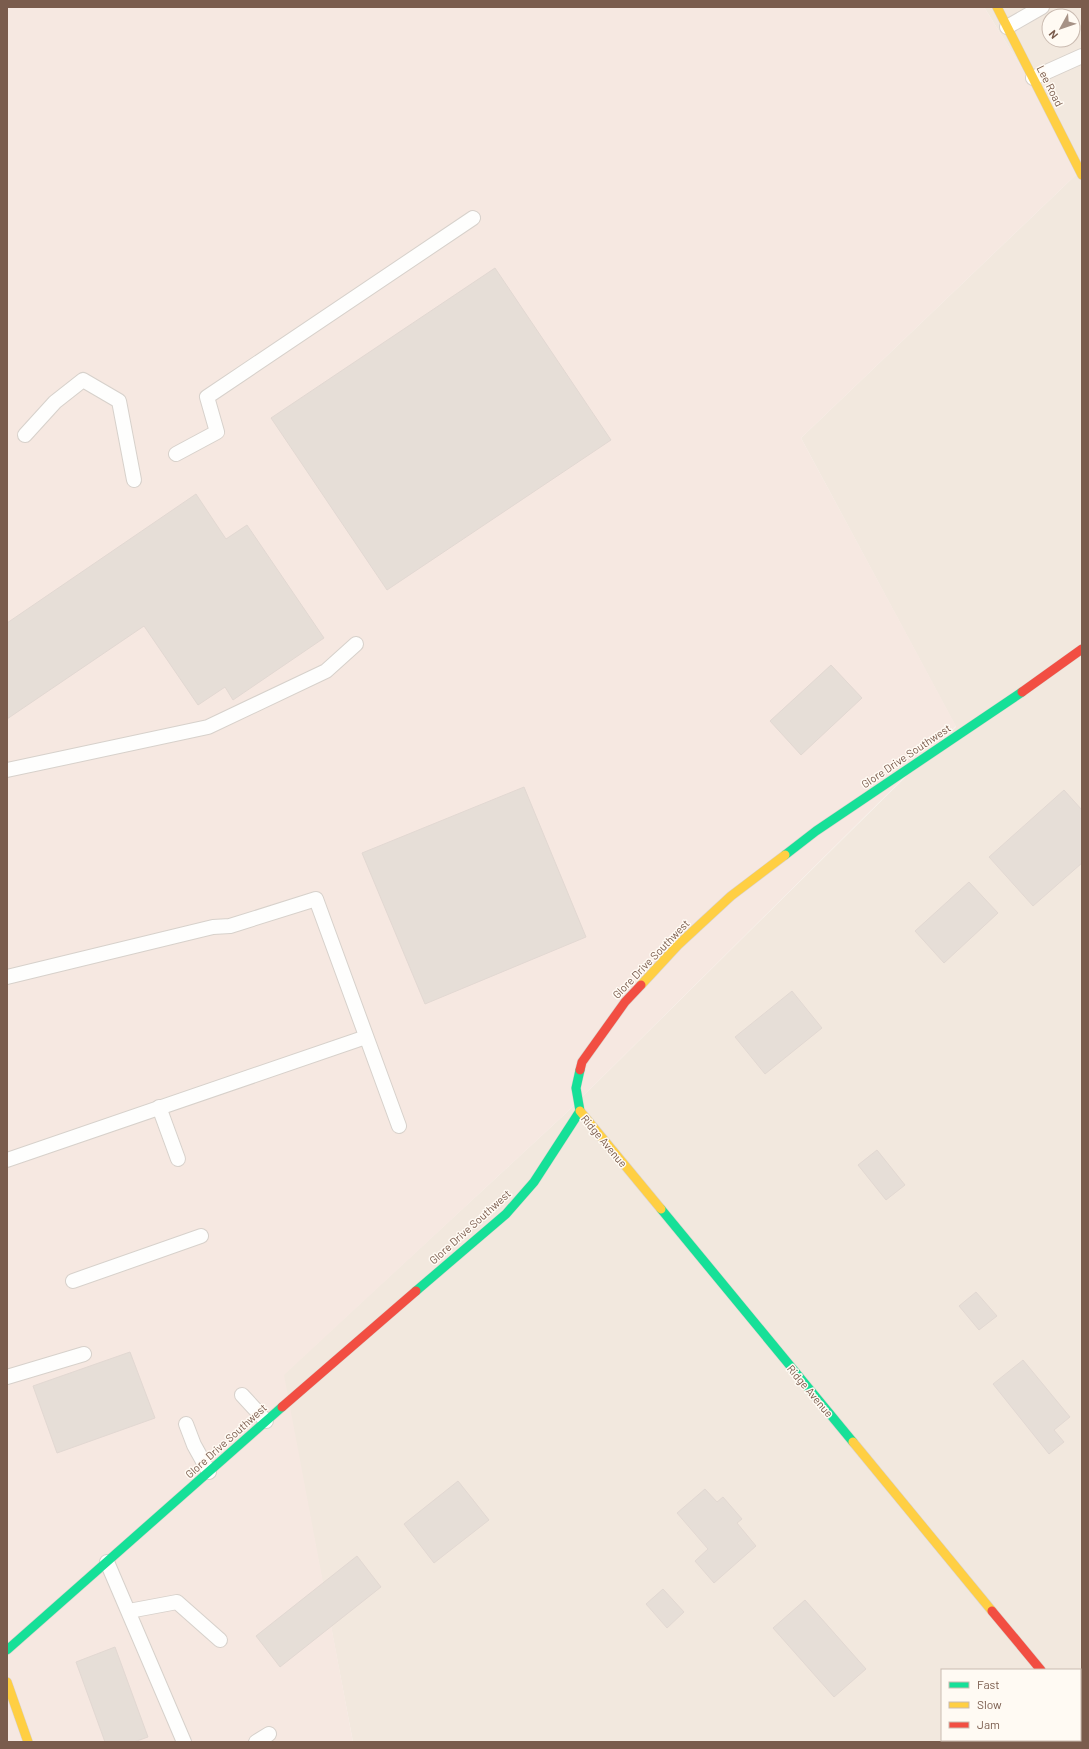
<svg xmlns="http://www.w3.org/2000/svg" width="1089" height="1749" viewBox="0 0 1089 1749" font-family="Barlow,sans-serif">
  <rect width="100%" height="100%" fill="#f9f5f0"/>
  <g fill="#f2e8de" fill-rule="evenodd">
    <path d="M984,7H1082V165ZM1049,16H1073V40H1049Z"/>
    <path d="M1082,169V1742H353L283,1375L565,1114L956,727L801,438ZM942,1670H1080V1740H942Z"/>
  </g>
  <path fill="#f6e8e1" d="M7,7H984L1082,165V169L801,438L956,726L565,1114L284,1375L353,1742H7Z"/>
  <g fill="#e6ded7" stroke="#e2d8d2">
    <path d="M495,268L611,440L387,590L271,418Z"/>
    <path d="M196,494L226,539L247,525L324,638L233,700L225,687L198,705L144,626L7,719V623Z"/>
    <path d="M831,665L862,698L801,755L770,721Z"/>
    <path d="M524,787L586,937L425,1004L362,853Z"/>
    <path d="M1064,790L1082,810V863L1033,906L989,857Z"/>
    <path d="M969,882L998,913L944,963L915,931Z"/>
    <path d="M792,991L822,1028L765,1074L735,1037Z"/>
    <path d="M877,1150L905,1185L886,1200L858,1165Z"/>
    <path d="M976,1292L997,1316L979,1330L959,1306Z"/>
    <path d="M130,1352L155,1418L57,1453L33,1386Z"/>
    <path d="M1023,1360L1070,1417L1054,1430L1064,1442L1049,1454L993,1384Z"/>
    <path d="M458,1481L489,1520L434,1563L404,1524Z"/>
    <path d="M705,1489L717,1502L723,1497L742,1519L737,1523L756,1546L714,1583L695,1561L708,1549L677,1513Z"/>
    <path d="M357,1556L381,1587L280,1667L256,1636Z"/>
    <path d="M663,1589L684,1612L667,1628L646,1604Z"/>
    <path d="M805,1600L866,1669L834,1697L773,1628Z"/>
    <path d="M115,1647L148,1737L134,1742H105L76,1662Z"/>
  </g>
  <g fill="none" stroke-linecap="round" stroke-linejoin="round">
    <g stroke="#d7d1cb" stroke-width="16">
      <g id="lane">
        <path d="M1007,27L1042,7"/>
        <path d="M1033,78L1082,56"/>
        <path d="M25,435L55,402L83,380L119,401L134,480"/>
        <path d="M176,454L217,432L207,397L473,218"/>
        <path d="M7,770L208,727L326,671L356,644"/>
        <path d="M7,977L213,927L230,926L316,899L399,1126"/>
        <path d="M159,1107L178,1159"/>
        <path d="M7,1160L366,1037"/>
        <path d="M73,1281L201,1236"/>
        <path d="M7,1377L84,1354"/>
        <path d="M242,1395L266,1421"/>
        <path d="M186,1424L194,1445L209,1472"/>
        <path d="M107,1562L184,1742"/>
        <path d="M129,1611L177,1602L220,1640"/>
        <path d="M256,1742L269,1734"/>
      </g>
    </g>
    <g stroke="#d7d1cb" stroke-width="24">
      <path id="street" d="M1080,1717L1082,1720"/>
    </g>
    <g stroke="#d9d2cb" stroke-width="10">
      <g id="fast">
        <path d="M785,855L816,831L1022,692"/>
        <path d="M661,1209L853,1442"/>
        <path d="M416,1291L506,1214L534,1182L580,1111L576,1088L580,1070"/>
        <path d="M7,1650L282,1407"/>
      </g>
    </g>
    <g stroke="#d9d2cb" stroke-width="10">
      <g id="slow">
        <path d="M997,7L1082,175"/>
        <path d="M641,985L678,945L731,896L785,855"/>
        <path d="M580,1111L661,1209"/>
        <path d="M853,1442L992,1611"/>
        <path d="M7,1682L28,1742"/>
      </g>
    </g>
    <g stroke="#d9d2cb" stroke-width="10">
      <g id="jam">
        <path d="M1022,692L1082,649"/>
        <path d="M580,1070L582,1062L625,1002L641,985"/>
        <path d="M282,1407L416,1291"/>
        <path d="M992,1611L1041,1670"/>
      </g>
    </g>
    <use href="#lane" stroke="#fefefd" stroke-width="14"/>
    <use href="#street" stroke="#fefefd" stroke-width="22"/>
    <use href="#fast" stroke="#16e098" stroke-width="9"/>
    <use href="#slow" stroke="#ffcf43" stroke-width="9"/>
    <use href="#jam" stroke="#f24e42" stroke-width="9"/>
  </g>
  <g text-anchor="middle" stroke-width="3" stroke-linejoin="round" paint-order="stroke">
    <g font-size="11" fill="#7a5c4d" stroke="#fffaf3">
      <text transform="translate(1050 86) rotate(63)" y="4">Lee Road</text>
      <text transform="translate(906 756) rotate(-34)" y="4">Glore Drive Southwest</text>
      <text transform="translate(651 959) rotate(-46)" y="4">Glore Drive Southwest</text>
      <text transform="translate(604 1141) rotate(50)" y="4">Ridge Avenue</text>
      <text transform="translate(470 1227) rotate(-42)" y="4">Glore Drive Southwest</text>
      <text transform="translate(810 1391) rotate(50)" y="4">Ridge Avenue</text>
      <text transform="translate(226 1441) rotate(-42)" y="4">Glore Drive Southwest</text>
    </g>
  </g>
  <rect width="1089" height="1749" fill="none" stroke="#7a5c4d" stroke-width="16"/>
  <rect x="941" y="1669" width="140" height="72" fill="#fffaf3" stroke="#cabbb1"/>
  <rect x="949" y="1682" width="20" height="6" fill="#16e098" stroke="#cabbb1"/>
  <text x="977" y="1689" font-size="12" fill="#7a5c4d">Fast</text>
  <rect x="949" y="1702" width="20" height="6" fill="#ffcf43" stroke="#cabbb1"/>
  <text x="977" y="1709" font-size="12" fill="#7a5c4d">Slow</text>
  <rect x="949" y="1722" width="20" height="6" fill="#f24e42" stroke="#cabbb1"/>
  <text x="977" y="1729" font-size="12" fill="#7a5c4d">Jam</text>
  <g transform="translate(1061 28) rotate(230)"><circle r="19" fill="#fffaf3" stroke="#cabbb1"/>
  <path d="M0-3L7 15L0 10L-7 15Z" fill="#a69286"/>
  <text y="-6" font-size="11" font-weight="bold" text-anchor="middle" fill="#7a5c4d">N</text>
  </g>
</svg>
